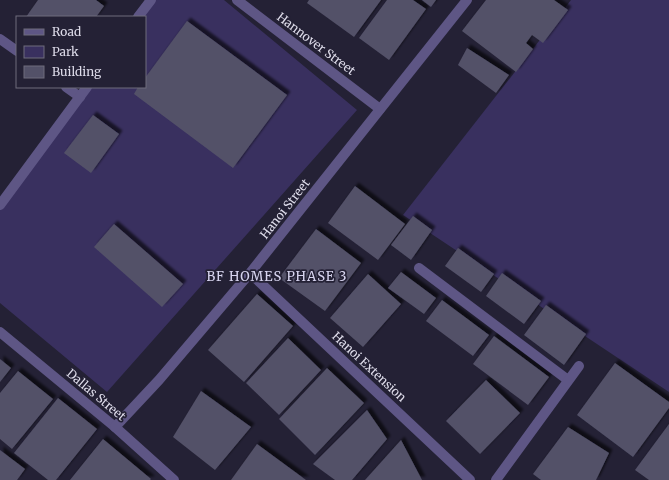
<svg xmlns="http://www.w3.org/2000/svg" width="669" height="480" viewBox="0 0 669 480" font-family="Merriweather,serif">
  <defs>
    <filter id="shadow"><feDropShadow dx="3.5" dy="-3.5" stdDeviation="1" flood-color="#0009"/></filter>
  </defs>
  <rect width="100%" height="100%" fill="#242135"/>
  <g fill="#39305f">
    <path d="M155,0H224L357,110L107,392L0,303V208L88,87H145V17H141Z"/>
    <path d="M571,0H669V392L403,215Z"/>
  </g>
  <g fill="#535168" filter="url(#shadow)">
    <path d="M38,0H96L104,6L96,17H26Z"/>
    <path d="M309,0H381L354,37L307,3Z"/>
    <path d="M387,0H413L426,9L389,60L359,38Z"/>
    <path d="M422,0H436L431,7Z"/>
    <path d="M486,0H554L568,10L543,43L532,35L526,43L533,49L516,72L462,31Z"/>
    <path d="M187,21L287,95L233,168L134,94L138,87H145V78Z"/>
    <path d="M467,48L509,75L496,93L458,65Z"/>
    <path d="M93,115L119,134L91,173L64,153Z"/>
    <path d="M355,186L405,224L378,260L328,223Z"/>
    <path d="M413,216L432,230L411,260L391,245Z"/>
    <path d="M114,224L183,284L162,307L94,247Z"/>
    <path d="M316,229L361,263L325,311L279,278Z"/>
    <path d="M458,248L494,274L481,292L445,266Z"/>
    <path d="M401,272L436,298L424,314L388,288Z"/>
    <path d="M502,273L541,301L524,324L486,296Z"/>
    <path d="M368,274L401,304L363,347L330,318Z"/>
    <path d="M257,294L293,326L244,382L208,350Z"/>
    <path d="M442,300L489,335L473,356L426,321Z"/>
    <path d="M546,305L586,334L564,365L524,335Z"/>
    <path d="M494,336L549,377L528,405L473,364Z"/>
    <path d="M288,338L321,370L279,415L246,383Z"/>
    <path d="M0,359L11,368L0,382Z"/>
    <path d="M615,363L669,402V408L633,457L577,415Z"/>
    <path d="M327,368L364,403L315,455L279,419Z"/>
    <path d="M18,371L53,399L12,449L0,439V393Z"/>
    <path d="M486,380L520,413L480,454L446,421Z"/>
    <path d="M201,391L251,427L215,470L173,437Z"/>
    <path d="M58,398L97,429L56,480H48L14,453Z"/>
    <path d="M367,410L387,439L352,480H335L313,464Z"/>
    <path d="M669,424V480H649L635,470Z"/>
    <path d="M568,427L609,453L596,480H541L533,474Z"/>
    <path d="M103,439L151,479L150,480H70Z"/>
    <path d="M401,440L422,480H365Z"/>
    <path d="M257,444L306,480H231Z"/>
    <path d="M0,450L25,469L17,480H0Z"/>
  </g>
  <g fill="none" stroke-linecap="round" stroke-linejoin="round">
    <g stroke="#5e5685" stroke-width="10">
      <path d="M237,0L380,109"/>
      <path d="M138,17L151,0"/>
      <path d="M0,39L17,51"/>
      <path d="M66,87L80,97"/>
      <path d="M0,205L87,87"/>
      <path d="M419,268L568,380"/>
      <path d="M250,273L470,480"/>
      <path d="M0,332L115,427L174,480"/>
      <path d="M115,427L159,380L250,273L467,0"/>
      <path d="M496,480L579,366"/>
    </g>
  </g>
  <g text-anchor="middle" stroke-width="3.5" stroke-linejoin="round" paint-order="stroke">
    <g font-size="12" fill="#dedcea" stroke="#242135">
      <text transform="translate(316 44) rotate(37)" y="4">Hannover Street</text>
      <text transform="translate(285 209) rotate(-52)" y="4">Hanoi Street</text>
      <text transform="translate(369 367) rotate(43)" y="4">Hanoi Extension</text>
      <text transform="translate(96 395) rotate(40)" y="4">Dallas Street</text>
    </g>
    <g font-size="13" letter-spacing="1" fill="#d7d4ef" stroke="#242135">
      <text x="277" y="281">BF HOMES PHASE 3</text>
    </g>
  </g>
  <rect x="16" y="16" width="130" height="72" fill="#242135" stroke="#6e6c7d"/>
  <rect x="24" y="29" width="20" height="6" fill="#5e5685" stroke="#6e6c7d"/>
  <text x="52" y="36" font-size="12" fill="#dedcea">Road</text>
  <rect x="24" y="46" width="20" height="12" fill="#39305f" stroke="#6e6c7d"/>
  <text x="52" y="56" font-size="12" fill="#dedcea">Park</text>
  <rect x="24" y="66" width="20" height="12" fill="#535168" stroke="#6e6c7d"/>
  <text x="52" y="76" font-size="12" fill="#dedcea">Building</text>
</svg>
